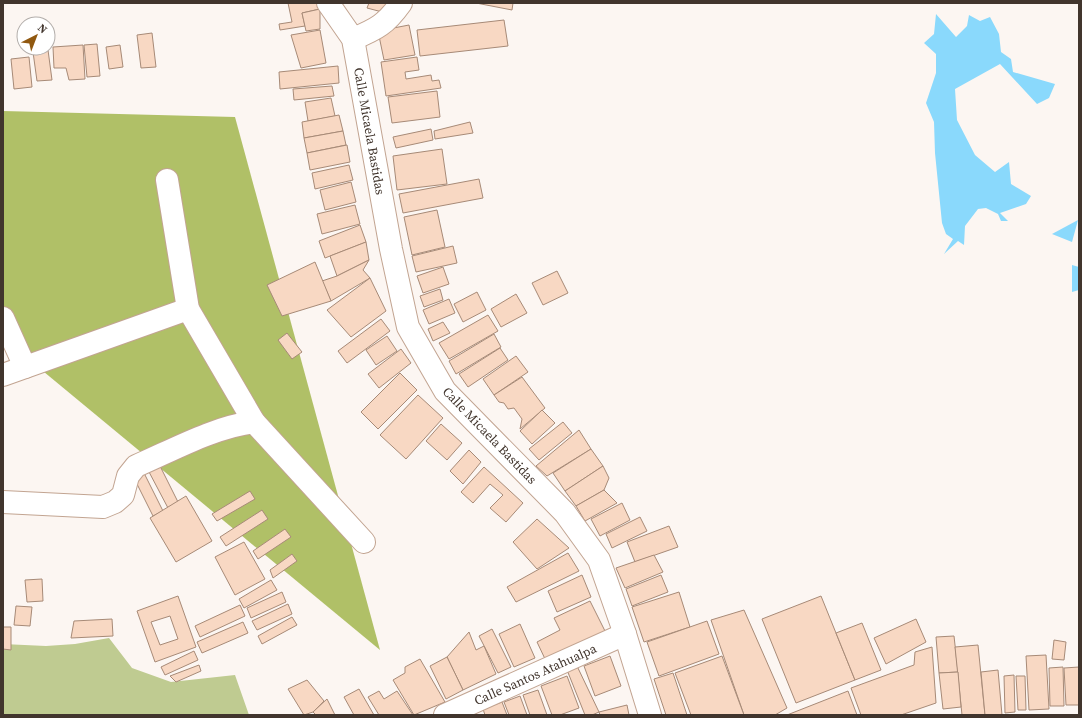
<svg xmlns="http://www.w3.org/2000/svg" width="1082" height="718" viewBox="0 0 1082 718" font-family="'Source Serif 4',serif">
  <rect width="100%" height="100%" fill="#fcf6f2"/>
  <path fill="#bfcb91" d="M109,638L132,668L171,682L235,675L249,715H3V644L46,646L75,644Z"/>
  <path fill="#b0c067" d="M3,111L235,117L380,650L3,338Z"/>
  <g fill="#8ad9fc">
    <path d="M936,14L956,37L967,26L969,15L980,21L990,17L999,34L1001,52L1011,59L1013,72L1055,84L1049,98L1037,104L1000,64L955,89L957,120L975,155L995,172L1009,162L1011,184L1031,196L1026,204L1000,213L1008,221H1001L998,214L986,208L978,209L965,226L964,245L958,241L944,254L953,239L946,234L942,223L935,153L934,122L926,103L936,73V54L924,43L934,34Z"/>
    <path d="M1078,220L1072,242L1052,234Z"/>
    <path d="M1072,265L1079,267V290L1072,292Z"/>
  </g>
  <g fill="#f8d8c3" stroke="#a78a77" fill-rule="evenodd">
    <path d="M288,3H318L320,9L302,13L305,26L280,30L279,24L292,22Z"/>
    <path d="M369,3H388L386,13L367,8Z"/>
    <path d="M476,3H513L512,10Z"/>
    <path d="M320,9V29L306,31L302,13Z"/>
    <path d="M504,20L508,46L420,56L417,30Z"/>
    <path d="M409,25L415,55L384,60L378,31Z"/>
    <path d="M320,30L326,63L301,68L291,35Z"/>
    <path d="M152,33L156,67L141,68L137,35Z"/>
    <path d="M97,44L100,76L87,77L84,45Z"/>
    <path d="M83,45L85,79L69,80L66,68H54L53,47Z"/>
    <path d="M120,45L123,67L109,69L106,47Z"/>
    <path d="M48,50L52,80L37,81L33,52Z"/>
    <path d="M29,57L32,87L14,89L11,59Z"/>
    <path d="M417,57L419,70L405,72L406,79L431,75L432,81L439,80L441,88L386,96L381,62Z"/>
    <path d="M338,66L339,83L280,89L279,72Z"/>
    <path d="M332,86L334,96L294,100L293,89Z"/>
    <path d="M437,91L440,117L392,123L388,97Z"/>
    <path d="M331,98L335,116L308,121L305,102Z"/>
    <path d="M339,115L343,131L304,138L302,122Z"/>
    <path d="M470,122L473,133L435,139L434,131Z"/>
    <path d="M431,129L433,140L396,148L393,137Z"/>
    <path d="M343,131L346,145L307,153L304,138Z"/>
    <path d="M347,145L350,162L310,170L307,153Z"/>
    <path d="M442,149L447,184L397,190L393,156Z"/>
    <path d="M349,165L353,180L315,189L312,173Z"/>
    <path d="M479,179L483,198L403,213L399,194Z"/>
    <path d="M351,182L356,202L325,210L320,190Z"/>
    <path d="M355,205L360,224L322,234L317,214Z"/>
    <path d="M437,210L445,247L412,255L404,217Z"/>
    <path d="M360,225L366,242L325,258L319,241Z"/>
    <path d="M366,242L369,260L337,276L330,256Z"/>
    <path d="M453,246L457,263L416,272L412,256Z"/>
    <path d="M369,260L363,270L370,278L331,301L322,281L337,276Z"/>
    <path d="M315,262L331,301L282,316L267,285Z"/>
    <path d="M443,267L449,284L423,293L417,276Z"/>
    <path d="M557,271L568,293L543,305L532,283Z"/>
    <path d="M370,278L386,311L351,337L327,310Z"/>
    <path d="M440,289L443,300L424,307L420,296Z"/>
    <path d="M477,292L486,310L463,322L454,304Z"/>
    <path d="M516,294L527,313L501,327L491,309Z"/>
    <path d="M449,299L455,313L429,324L423,310Z"/>
    <path d="M488,315L498,331L449,359L439,343Z"/>
    <path d="M381,319L390,331L347,363L338,351Z"/>
    <path d="M443,322L450,333L433,341L428,329Z"/>
    <path d="M287,333L302,352L292,359L278,340Z"/>
    <path d="M494,334L501,347L456,374L449,361Z"/>
    <path d="M387,336L397,351L376,365L366,350Z"/>
    <path d="M500,348L508,360L468,387L459,374Z"/>
    <path d="M401,349L411,363L379,388L368,374Z"/>
    <path d="M516,356L528,372L494,395L483,379Z"/>
    <path d="M400,373L417,390L378,429L361,412Z"/>
    <path d="M522,377L545,408L520,429L522,419L514,408L508,409L504,403L499,402L494,395Z"/>
    <path d="M418,395L443,418L406,459L380,435Z"/>
    <path d="M542,410L555,423L532,444L520,431Z"/>
    <path d="M563,422L572,433L539,460L529,449Z"/>
    <path d="M441,424L462,443L447,460L426,441Z"/>
    <path d="M579,430L591,449L547,476L536,466Z"/>
    <path d="M591,449L603,466L565,491L553,473Z"/>
    <path d="M469,450L481,462L463,484L450,471Z"/>
    <path d="M159,464L178,502L168,508L148,470Z"/>
    <path d="M603,466L609,478L604,490L576,506L565,491Z"/>
    <path d="M484,467L523,503L506,522L490,508L503,495L490,484L473,503L461,492Z"/>
    <path d="M143,471L163,511L153,516L133,476Z"/>
    <path d="M604,490L617,503L585,521L576,506Z"/>
    <path d="M250,491L255,499L217,521L212,514Z"/>
    <path d="M186,496L212,541L176,562L150,518Z"/>
    <path d="M622,503L630,520L600,536L591,519Z"/>
    <path d="M262,510L268,519L226,546L220,537Z"/>
    <path d="M640,517L647,531L612,548L606,534Z"/>
    <path d="M537,519L569,548L537,569L513,542Z"/>
    <path d="M669,526L678,547L635,562L627,542Z"/>
    <path d="M285,529L291,537L258,559L253,551Z"/>
    <path d="M244,542L265,579L235,595L215,557Z"/>
    <path d="M568,553L579,571L516,602L507,587Z"/>
    <path d="M292,554L297,561L273,578L270,570Z"/>
    <path d="M654,555L663,572L625,588L616,568Z"/>
    <path d="M582,575L591,597L557,612L548,591Z"/>
    <path d="M661,575L668,592L632,606L626,589Z"/>
    <path d="M42,579L43,601L27,602L25,580Z"/>
    <path d="M271,580L277,590L244,608L239,599Z"/>
    <path d="M282,592L286,602L251,618L247,608Z"/>
    <path d="M679,592L690,627L644,642L632,607Z"/>
    <path d="M178,596L196,647L155,662L137,611ZM170,616L178,639L160,645L151,622Z"/>
    <path d="M821,596L855,680L796,703L762,619Z"/>
    <path d="M590,601L605,631L546,661L537,642L560,630L554,618Z"/>
    <path d="M288,604L292,614L257,630L252,621Z"/>
    <path d="M240,605L245,616L200,637L195,626Z"/>
    <path d="M16,606L32,607L30,626L14,625Z"/>
    <path d="M744,610L787,708L775,715H744L711,620Z"/>
    <path d="M292,617L297,625L262,644L258,636Z"/>
    <path d="M112,619L113,636L71,638L74,621Z"/>
    <path d="M916,619L926,642L886,664L874,638Z"/>
    <path d="M707,621L719,654L659,676L647,642Z"/>
    <path d="M243,622L248,633L202,653L197,642Z"/>
    <path d="M862,623L881,670L855,680L836,633Z"/>
    <path d="M520,624L535,658L514,667L499,634Z"/>
    <path d="M3,627H11V650L3,649Z"/>
    <path d="M492,629L511,667L498,673L479,636Z"/>
    <path d="M469,632L476,650L484,646L496,674L463,690L447,657Z"/>
    <path d="M954,636L958,672L939,673L936,637Z"/>
    <path d="M1054,640L1066,642L1064,660L1052,659Z"/>
    <path d="M978,645L985,715H962L955,647Z"/>
    <path d="M932,647L936,703L901,715H861L851,688L914,665L915,652Z"/>
    <path d="M194,651L198,660L165,675L161,667Z"/>
    <path d="M1046,655L1049,709L1029,710L1026,656Z"/>
    <path d="M610,656L621,686L595,696L584,666Z"/>
    <path d="M722,656L744,715H691L675,673Z"/>
    <path d="M447,657L463,690L446,699L430,666Z"/>
    <path d="M420,659L445,702L414,715L393,680L405,673V667Z"/>
    <path d="M199,665L201,671L176,682L170,676Z"/>
    <path d="M577,666L599,712L592,715H585L567,670Z"/>
    <path d="M1063,667L1064,706H1050L1049,668Z"/>
    <path d="M1079,667V705H1066L1064,668Z"/>
    <path d="M998,670L1002,715H985L981,672Z"/>
    <path d="M958,672L961,707L943,709L939,673Z"/>
    <path d="M673,673L687,715H666L654,679Z"/>
    <path d="M1014,675L1015,712L1005,713L1004,676Z"/>
    <path d="M567,676L579,708L560,715H552L541,686Z"/>
    <path d="M1016,676H1025L1026,710H1018Z"/>
    <path d="M307,680L324,701L313,712L304,715L288,689Z"/>
    <path d="M359,689L374,715H354L344,697Z"/>
    <path d="M538,690L547,715H530L523,695Z"/>
    <path d="M379,691L384,699L397,691L413,715H379L368,697Z"/>
    <path d="M848,691L857,715H787Z"/>
    <path d="M520,696L527,715H509L504,702Z"/>
    <path d="M327,699L335,715H316L313,712Z"/>
    <path d="M502,702L507,715H485L483,709Z"/>
    <path d="M627,705L629,715H600L599,712Z"/>
  </g>
  <g fill="none" stroke-linecap="round" stroke-linejoin="round">
    <g stroke="#c2a491" stroke-width="24">
      <g id="street">
        <path d="M328,3L353,39L391,249L408,327L445,391L565,513L599,560L625,634L650,715"/>
        <path d="M353,39C377,29 386,24 401,3"/>
        <path d="M167,180L188,309L254,422L364,542"/>
        <path d="M3,318L25,367"/>
        <path d="M3,375L188,309"/>
        <path d="M3,502L103,507L115,502L123,495L128,476L136,466C173,450 214,427 254,422"/>
        <path d="M445,715L625,634"/>
      </g>
    </g>
    <use href="#street" stroke="#fff" stroke-width="22"/>
  </g>
  <g text-anchor="middle" stroke-width="3" stroke-linejoin="round" paint-order="stroke">
    <g font-size="13" fill="#41352d" stroke="#fff">
      <text transform="translate(370 131) rotate(80)" y="5">Calle Micaela Bastidas</text>
      <text transform="translate(490 435) rotate(46)" y="5">Calle Micaela Bastidas</text>
      <text transform="translate(535 674) rotate(-24)" y="5">Calle Santos Atahualpa</text>
    </g>
  </g>
  <rect width="1082" height="718" fill="none" stroke="#41352d" stroke-width="8"/>
  <g transform="translate(36 36) rotate(42)"><circle r="19" fill="#ffffff" stroke="#b3aeab"/>
  <path d="M0-3L7 15L0 10L-7 15Z" fill="#905810"/>
  <text y="-6" font-size="11" font-weight="bold" text-anchor="middle" fill="#41352d">N</text>
  </g>
</svg>
